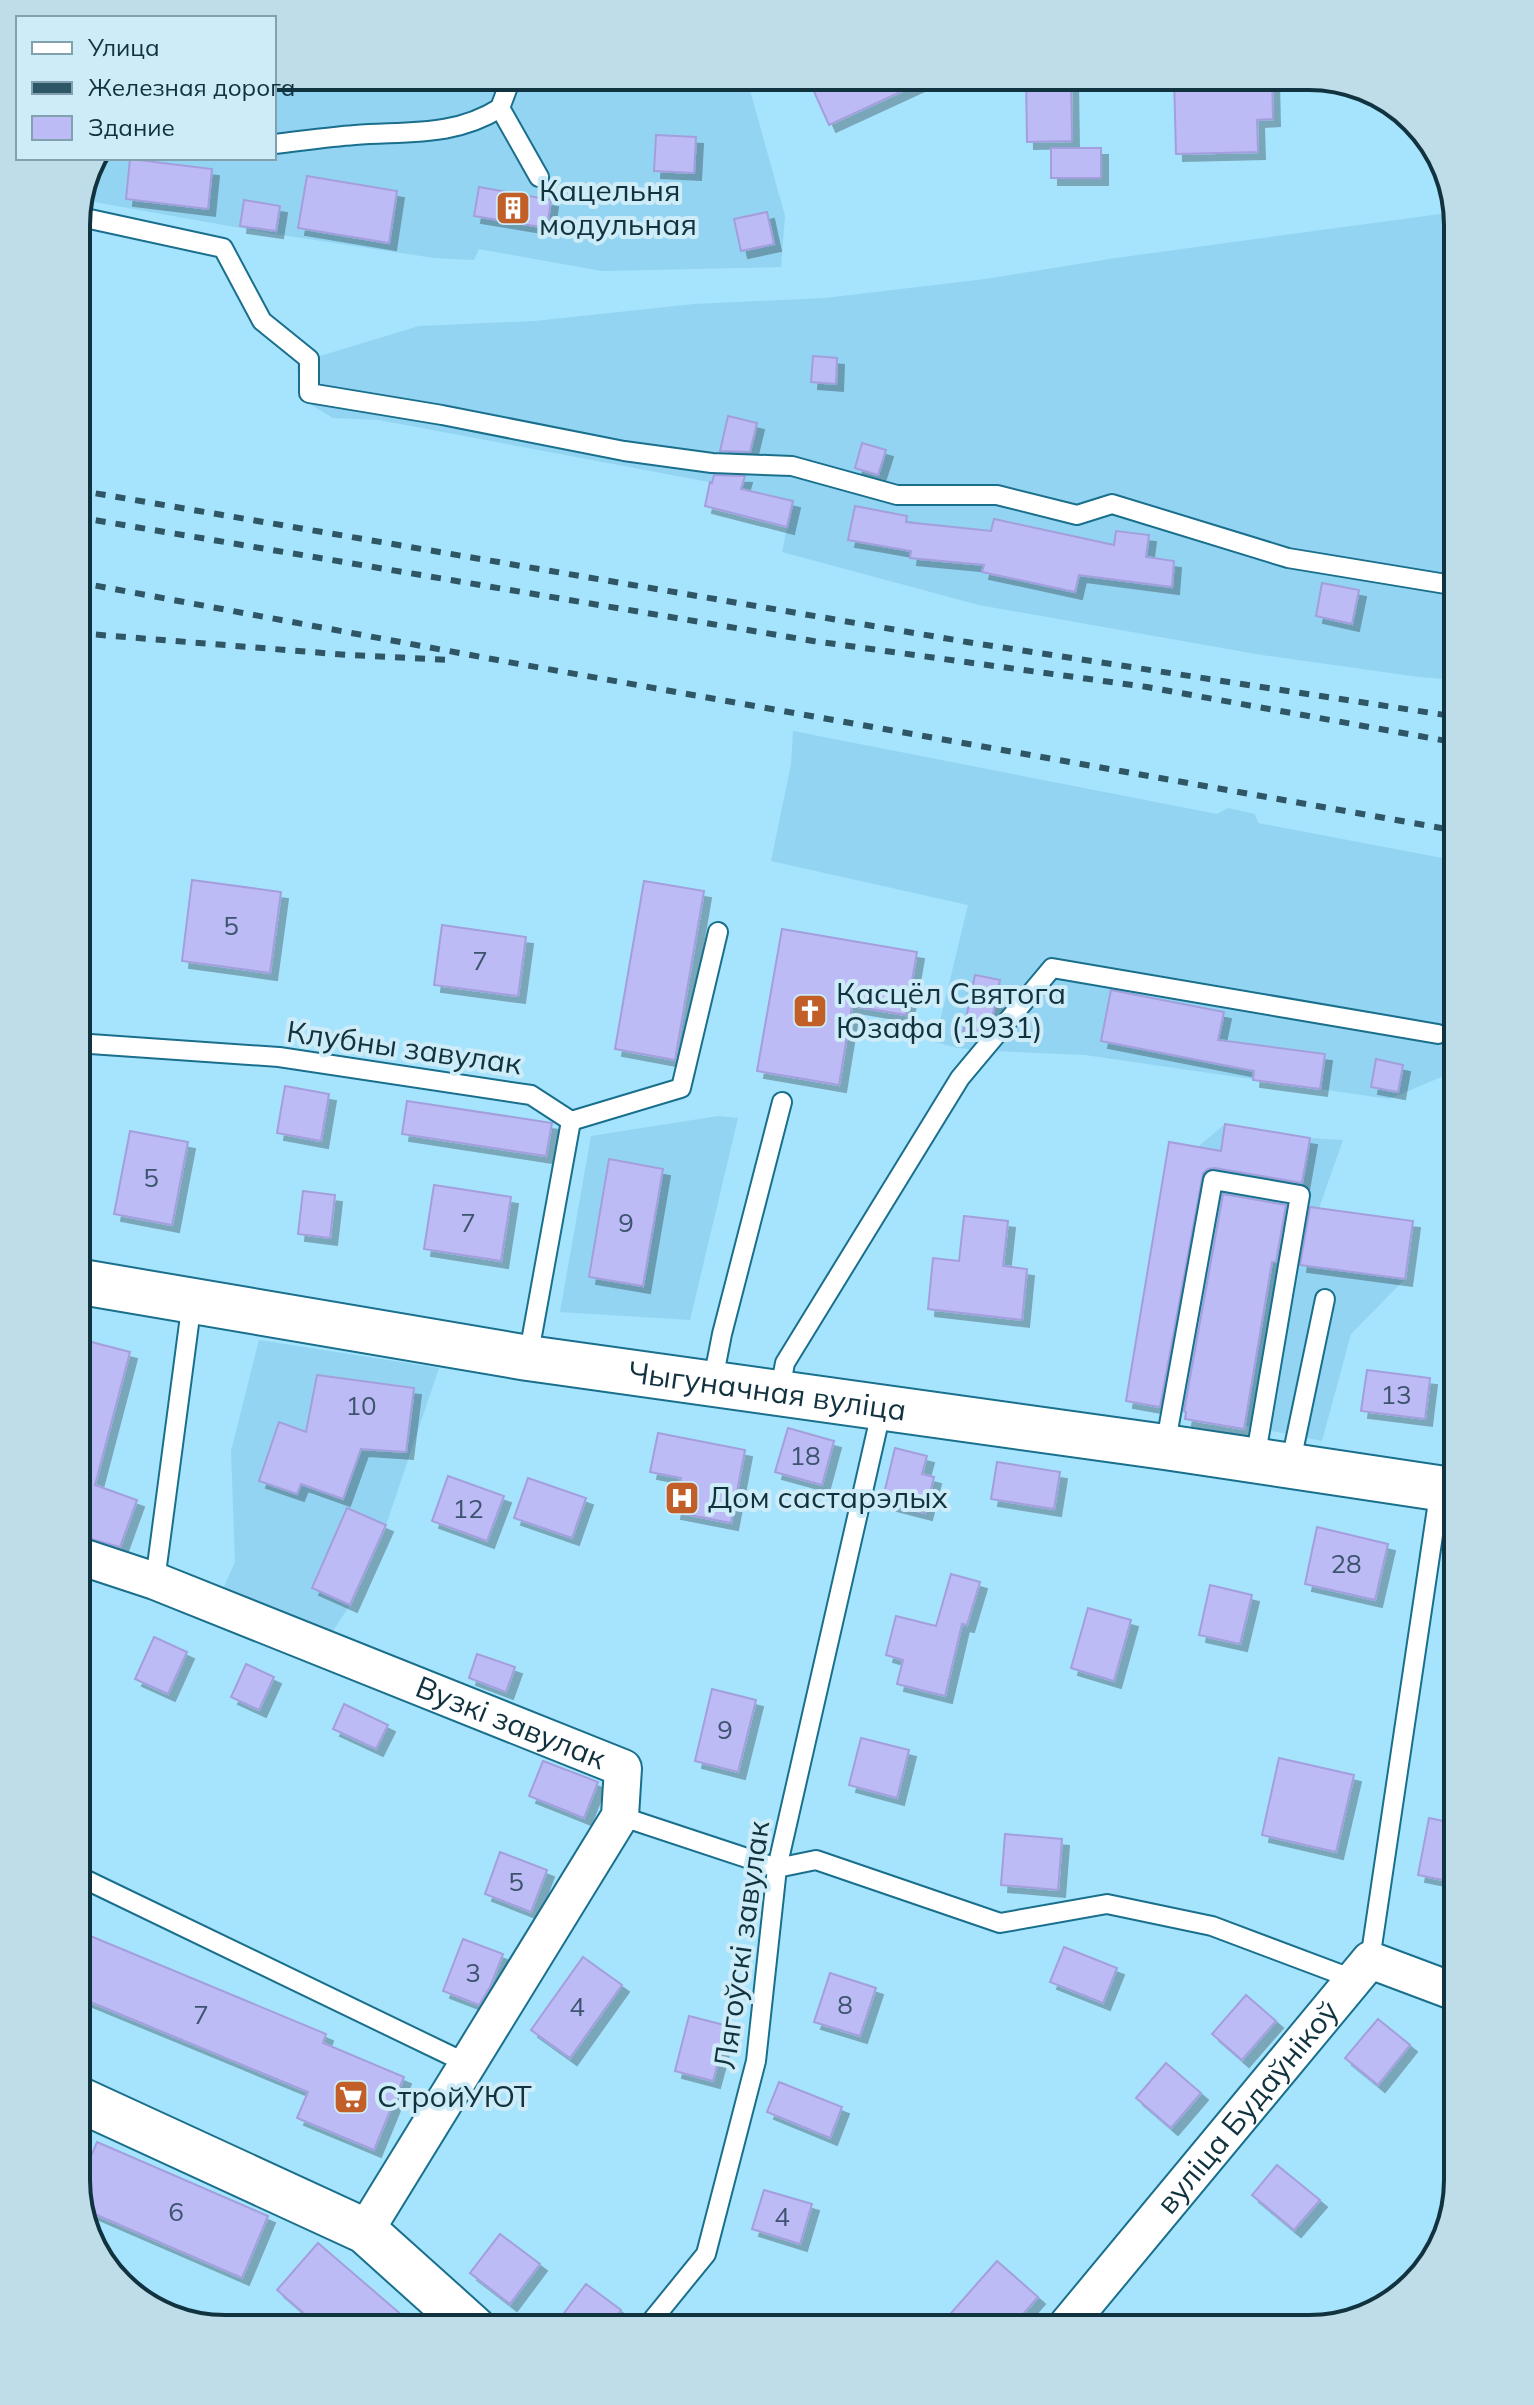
<svg xmlns="http://www.w3.org/2000/svg" width="1534" height="2405" viewBox="0 0 1534 2405" font-family="Mulish,sans-serif">
  <defs>
    <filter id="shadow"><feDropShadow dx="7" dy="7" stdDeviation="0" flood-color="#0004"/></filter>
  </defs>
  <rect width="100%" height="100%" fill="#a6e3fd"/>
  <g fill="#92d4f1">
    <path d="M274,76H746L785,216L781,267L602,271L479,249L474,260L434,258L269,233L83,200L103,158H274Z"/>
    <path d="M1455,212L1458,225V680L1419,677L1262,655L979,605L782,552L787,527L705,506L709,482L379,420L333,418L300,398L297,363L419,326L535,321L694,304L825,298L985,279L1116,258Z"/>
    <path d="M793,731L1217,814L1228,808L1255,814L1258,823L1458,861V1070L1389,1099L1085,1055L996,1051L957,1048L935,1042L968,905L771,861L791,764Z"/>
    <path d="M718,1116L738,1118L690,1320L560,1312L591,1136Z"/>
    <path d="M1225,1124L1310,1138L1343,1140L1319,1208L1413,1221L1405,1279L1351,1334L1322,1441L1126,1401L1169,1142L1198,1147Z"/>
    <path d="M259,1340L439,1368L386,1525L350,1605L329,1637L220,1595L235,1562L231,1451Z"/>
  </g>
  <g fill="#bdbbf6" stroke="#a39fdd" stroke-width="2" filter="url(#shadow)">
    <path d="M807,76H935L829,125Z"/>
    <path d="M1026,76H1071L1072,141L1027,142Z"/>
    <path d="M1174,76H1272L1273,119L1257,120L1258,152L1176,154Z"/>
    <path d="M656,135L696,137L694,173L654,171Z"/>
    <rect x="1051" y="148" width="50" height="30"/>
    <path d="M130,159L212,169L208,209L126,199Z"/>
    <path d="M307,176L397,191L389,243L298,228Z"/>
    <path d="M479,187L551,200L547,228L474,216Z"/>
    <path d="M244,200L280,206L276,231L240,226Z"/>
    <path d="M767,212L774,244L741,251L734,219Z"/>
    <path d="M813,356L837,358L836,384L811,382Z"/>
    <path d="M728,416L757,423L750,452L720,451Z"/>
    <path d="M862,443L886,450L878,475L855,468Z"/>
    <path d="M714,475L745,476L741,489L793,501L787,527L705,506L710,482L712,483Z"/>
    <path d="M855,506L907,516L906,522L991,531L994,519L1114,545L1116,531L1149,535L1146,557L1174,561L1172,587L1079,575L1075,592L982,572L984,565L910,558L911,551L848,540Z"/>
    <path d="M1322,583L1359,590L1352,624L1316,616Z"/>
    <path d="M192,880L281,892L270,973L182,961Z"/>
    <path d="M644,881L704,891L675,1060L615,1049Z"/>
    <path d="M442,925L526,937L518,996L434,985Z"/>
    <path d="M782,929L917,952L906,1015L852,1006L839,1085L757,1071Z"/>
    <path d="M975,975L1000,980L991,1023L979,1036L963,1033Z"/>
    <path d="M1111,990L1224,1012L1218,1040L1325,1054L1320,1089L1253,1080L1254,1071L1101,1041Z"/>
    <path d="M1376,1059L1403,1065L1398,1092L1371,1087Z"/>
    <path d="M285,1086L329,1094L321,1141L277,1133Z"/>
    <path d="M407,1101L552,1123L546,1156L402,1134Z"/>
    <path d="M1225,1124L1310,1138L1302,1183L1215,1168L1208,1169L1203,1173L1160,1407L1126,1401L1169,1142L1221,1151Z"/>
    <path d="M130,1131L188,1142L172,1225L114,1214Z"/>
    <path d="M609,1159L663,1169L643,1286L589,1277Z"/>
    <path d="M434,1185L511,1197L501,1261L424,1249Z"/>
    <path d="M303,1191L335,1195L330,1238L298,1234Z"/>
    <path d="M1223,1194L1286,1205L1276,1262H1272L1244,1429L1185,1419L1186,1412L1184,1411Z"/>
    <path d="M1310,1207L1413,1221L1405,1279L1300,1265Z"/>
    <path d="M964,1216L1008,1221L1003,1266L1027,1269L1022,1320L928,1309L933,1258L959,1261Z"/>
    <path d="M76,1338L130,1352L95,1485L137,1500L120,1547L76,1535Z"/>
    <path d="M1367,1370L1430,1378L1425,1419L1361,1411Z"/>
    <path d="M317,1375L414,1388L406,1452L361,1449L343,1499L301,1484L297,1494L259,1481L279,1422L306,1432Z"/>
    <path d="M788,1428L834,1441L822,1485L775,1472Z"/>
    <path d="M658,1433L745,1450L731,1523L674,1512L681,1478L650,1472Z"/>
    <path d="M895,1448L927,1456L922,1474L934,1477L925,1513L882,1502Z"/>
    <path d="M997,1462L1060,1472L1054,1509L991,1499Z"/>
    <path d="M448,1476L504,1496L487,1541L432,1521Z"/>
    <path d="M528,1478L586,1498L572,1538L514,1518Z"/>
    <path d="M347,1508L386,1525L350,1605L312,1588Z"/>
    <path d="M1317,1527L1388,1544L1375,1600L1305,1584Z"/>
    <path d="M951,1574L980,1582L967,1625L962,1624L945,1696L897,1684L903,1660L886,1655L896,1616L936,1626Z"/>
    <path d="M1210,1585L1252,1595L1240,1644L1199,1635Z"/>
    <path d="M1088,1608L1131,1620L1114,1681L1071,1668Z"/>
    <path d="M154,1637L187,1652L168,1694L135,1679Z"/>
    <path d="M477,1654L515,1667L506,1692L469,1678Z"/>
    <path d="M246,1664L274,1677L259,1710L231,1697Z"/>
    <path d="M712,1689L756,1700L738,1772L695,1761Z"/>
    <path d="M344,1704L388,1725L376,1749L333,1729Z"/>
    <path d="M861,1738L909,1750L897,1798L849,1785Z"/>
    <path d="M1279,1758L1354,1775L1336,1852L1262,1835Z"/>
    <path d="M543,1761L598,1782L584,1818L529,1796Z"/>
    <path d="M1429,1818L1458,1824V1883L1418,1875Z"/>
    <path d="M1005,1834L1062,1839L1058,1890L1001,1885Z"/>
    <path d="M500,1852L547,1870L531,1912L485,1894Z"/>
    <path d="M76,1930L326,2034L323,2043L404,2077L374,2150L297,2118L308,2092L76,1996Z"/>
    <path d="M463,1939L503,1954L490,1987L479,2005L443,1991Z"/>
    <path d="M1064,1947L1117,1968L1103,2003L1050,1982Z"/>
    <path d="M583,1957L622,1985L570,2058L531,2030Z"/>
    <path d="M830,1973L876,1988L860,2036L814,2022Z"/>
    <path d="M1246,1995L1276,2021L1242,2060L1212,2034Z"/>
    <path d="M689,2016L728,2026L713,2081L675,2071Z"/>
    <path d="M1378,2019L1410,2045L1378,2085L1345,2058Z"/>
    <path d="M1166,2063L1201,2093L1171,2128L1136,2098Z"/>
    <path d="M779,2082L842,2107L830,2138L767,2112Z"/>
    <path d="M97,2142L268,2216L242,2278L83,2209L78,2187Z"/>
    <path d="M1277,2165L1320,2200L1294,2230L1252,2195Z"/>
    <path d="M764,2190L812,2204L800,2244L752,2229Z"/>
    <path d="M500,2234L540,2264L510,2304L470,2273Z"/>
    <path d="M318,2243L418,2329H322L277,2290Z"/>
    <path d="M997,2261L1038,2297L1010,2329H937Z"/>
    <path d="M586,2284L621,2310L607,2329H552Z"/>
  </g>
  <g fill="none" stroke-linecap="round" stroke-linejoin="round">
    <g stroke="#196f8c" stroke-width="22">
      <g id="lane">
        <path d="M512,76L500,108L539,177"/>
        <path d="M274,144C301,141 328,137 355,135C407,131 454,137 500,108"/>
        <path d="M76,216L223,248L262,321L309,359V393L442,415L624,451L712,463L792,466L897,495H997L1077,515L1112,504L1288,558L1458,586"/>
        <path d="M76,1043L279,1057L531,1095L571,1121L528,1358"/>
        <path d="M571,1121L681,1088L718,932"/>
        <path d="M712,1385L722,1334L782,1102"/>
        <path d="M779,1395L785,1363L960,1078L1052,968L1438,1034"/>
        <path d="M1165,1447L1213,1180L1300,1195L1255,1460"/>
        <path d="M1290,1466L1325,1299"/>
        <path d="M155,1581L192,1301"/>
        <path d="M620,1816L777,1868L816,1860L1000,1923L1107,1904L1212,1926L1353,1979"/>
        <path d="M76,1875L468,2064"/>
        <path d="M1370,1960L1440,1488"/>
        <path d="M76,2143L91,2104"/>
        <path d="M645,2329L706,2254L756,2061L777,1868L882,1408"/>
      </g>
    </g>
    <g stroke="#196f8c" stroke-width="40">
      <g id="street">
        <path id="s1" d="M76,1555L155,1581L623,1768L620,1816L365,2231"/>
        <path id="s2" d="M1064,2329L1370,1960L1458,1993"/>
      </g>
    </g>
    <g stroke="#196f8c" stroke-width="48">
      <g id="secondary">
        <path id="s3" d="M76,1281L528,1358L1165,1447L1458,1491"/>
        <path d="M76,2098L365,2231L474,2329"/>
      </g>
    </g>
    <use href="#lane" stroke="#fff" stroke-width="18"/>
    <use href="#street" stroke="#fff" stroke-width="36"/>
    <use href="#secondary" stroke="#fff" stroke-width="44"/>
    <g stroke="#2f5665" stroke-width="6" stroke-dasharray="10 10" stroke-linecap="butt">
      <path d="M76,490L967,642L1458,717"/>
      <path d="M76,517L813,641L1147,687L1458,743"/>
      <path d="M76,582L519,664L1458,831"/>
      <path d="M76,633L348,655L452,660"/>
    </g>
  </g>
  <defs>
    <g id="building-square" transform="scale(1.8)"><rect x="-9" y="-9" width="18" height="18" rx="4" fill="#c25e27" stroke="#ceebf8"/><path d="M-4-6H4V6H1V3H-1V6H-4ZM-2.5-4.3h1.7v1.8h-1.7ZM.8-4.3h1.7v1.8H.8ZM-2.5-1h1.7V.8h-1.7ZM.8-1h1.7V.8H.8Z" fill="#fff"/></g>
    <g id="church-square" transform="scale(1.8)"><rect x="-9" y="-9" width="18" height="18" rx="4" fill="#c25e27" stroke="#ceebf8"/><path d="M-1.2-6h2.4v3.5h3.3v2.4h-3.3V6h-2.4V-.1h-3.3v-2.4h3.3Z" fill="#fff"/></g>
    <g id="hospital-square" transform="scale(1.8)"><rect x="-9" y="-9" width="18" height="18" rx="4" fill="#c25e27" stroke="#ceebf8"/><path d="M-5-5h3v3.5h4V-5h3V5h-3V1.5h-4V5h-3Z" fill="#fff"/></g>
    <g id="supermarket-square" transform="scale(1.8)"><rect x="-9" y="-9" width="18" height="18" rx="4" fill="#c25e27" stroke="#ceebf8"/><path d="M-6-5.5h2.5l.6 2H6L4.5 2H-2.5L-4.4-4H-6ZM-1.5 3.2a1.3 1.3 0 1 0 .1 0ZM3 3.2a1.3 1.3 0 1 0 .1 0Z" fill="#fff"/></g>
  </defs>
  <g fill-rule="evenodd">
    <use href="#building-square" x="513" y="208"/>
    <use href="#church-square" x="810" y="1011"/>
    <use href="#hospital-square" x="682" y="1498"/>
    <use href="#supermarket-square" x="351" y="2097"/>
  </g>
  <g text-anchor="middle" stroke-width="8" stroke-linejoin="round" paint-order="stroke">
    <g font-size="26" fill="#3c546d">
      <text x="231" y="935">5</text>
      <text x="480" y="970">7</text>
      <text x="151" y="1187">5</text>
      <text x="468" y="1232">7</text>
      <text x="626" y="1232">9</text>
      <text x="1396" y="1404">13</text>
      <text x="361" y="1415">10</text>
      <text x="805" y="1465">18</text>
      <text x="468" y="1518">12</text>
      <text x="1346" y="1573">28</text>
      <text x="725" y="1739">9</text>
      <text x="516" y="1891">5</text>
      <text x="473" y="1982">3</text>
      <text x="845" y="2014">8</text>
      <text x="577" y="2016">4</text>
      <text x="201" y="2024">7</text>
      <text x="176" y="2221">6</text>
      <text x="782" y="2226">4</text>
    </g>
    <g font-size="30" fill="#11323f" stroke="#ceebf8" text-anchor="start">
      <text x="539" y="201">Кацельня<tspan x="539" dy="34">модульная</tspan></text>
      <text x="836" y="1004">Касцёл Святога<tspan x="836" dy="34">Юзафа (1931)</tspan></text>
      <text x="708" y="1508">Дом састарэлых</text>
      <text x="377" y="2107">СтройУЮТ</text>
    </g>
    <g font-size="30" fill="#11323f" stroke="#ceebf8">
      <text transform="translate(404 1048) rotate(8)" y="10">Клубны завулак</text>
      <text dy="10" stroke="none"><textPath href="#s3" startOffset="700">Чыгуначная вуліца</textPath></text>
      <text dy="10" stroke="none"><textPath href="#s1" startOffset="466">Вузкі завулак</textPath></text>
      <text transform="translate(742 1945) rotate(-82)" y="10">Лягоўскі завулак</text>
      <text dy="10" stroke="none"><textPath href="#s2" startOffset="288">вуліца Будаўнікоў</textPath></text>
    </g>
  </g>
  <path d="M0 0H1534V2405H0ZM225 90H1309A135 135 0 0 1 1444 225V2180A135 135 0 0 1 1309 2315H225A135 135 0 0 1 90 2180V225A135 135 0 0 1 225 90Z" fill="#bfdce9" fill-rule="evenodd"/>
  <path fill="none" stroke="#11323f" stroke-width="4" d="M225 90H1309A135 135 0 0 1 1444 225V2180A135 135 0 0 1 1309 2315H225A135 135 0 0 1 90 2180V225A135 135 0 0 1 225 90Z"/>
  <rect x="16" y="16" width="260" height="144" fill="#ceebf8" stroke="#82a1ae" stroke-width="2"/>
  <rect x="32" y="42" width="40" height="12" fill="#ffffff" stroke="#82a1ae" stroke-width="2"/>
  <text x="88" y="56" font-size="24" fill="#11323f">Улица</text>
  <rect x="32" y="82" width="40" height="12" fill="#2f5665" stroke="#82a1ae" stroke-width="2"/>
  <text x="88" y="96" font-size="24" fill="#11323f">Железная дорога</text>
  <rect x="32" y="116" width="40" height="24" fill="#bdbbf6" stroke="#82a1ae" stroke-width="2"/>
  <text x="88" y="136" font-size="24" fill="#11323f">Здание</text>
</svg>
